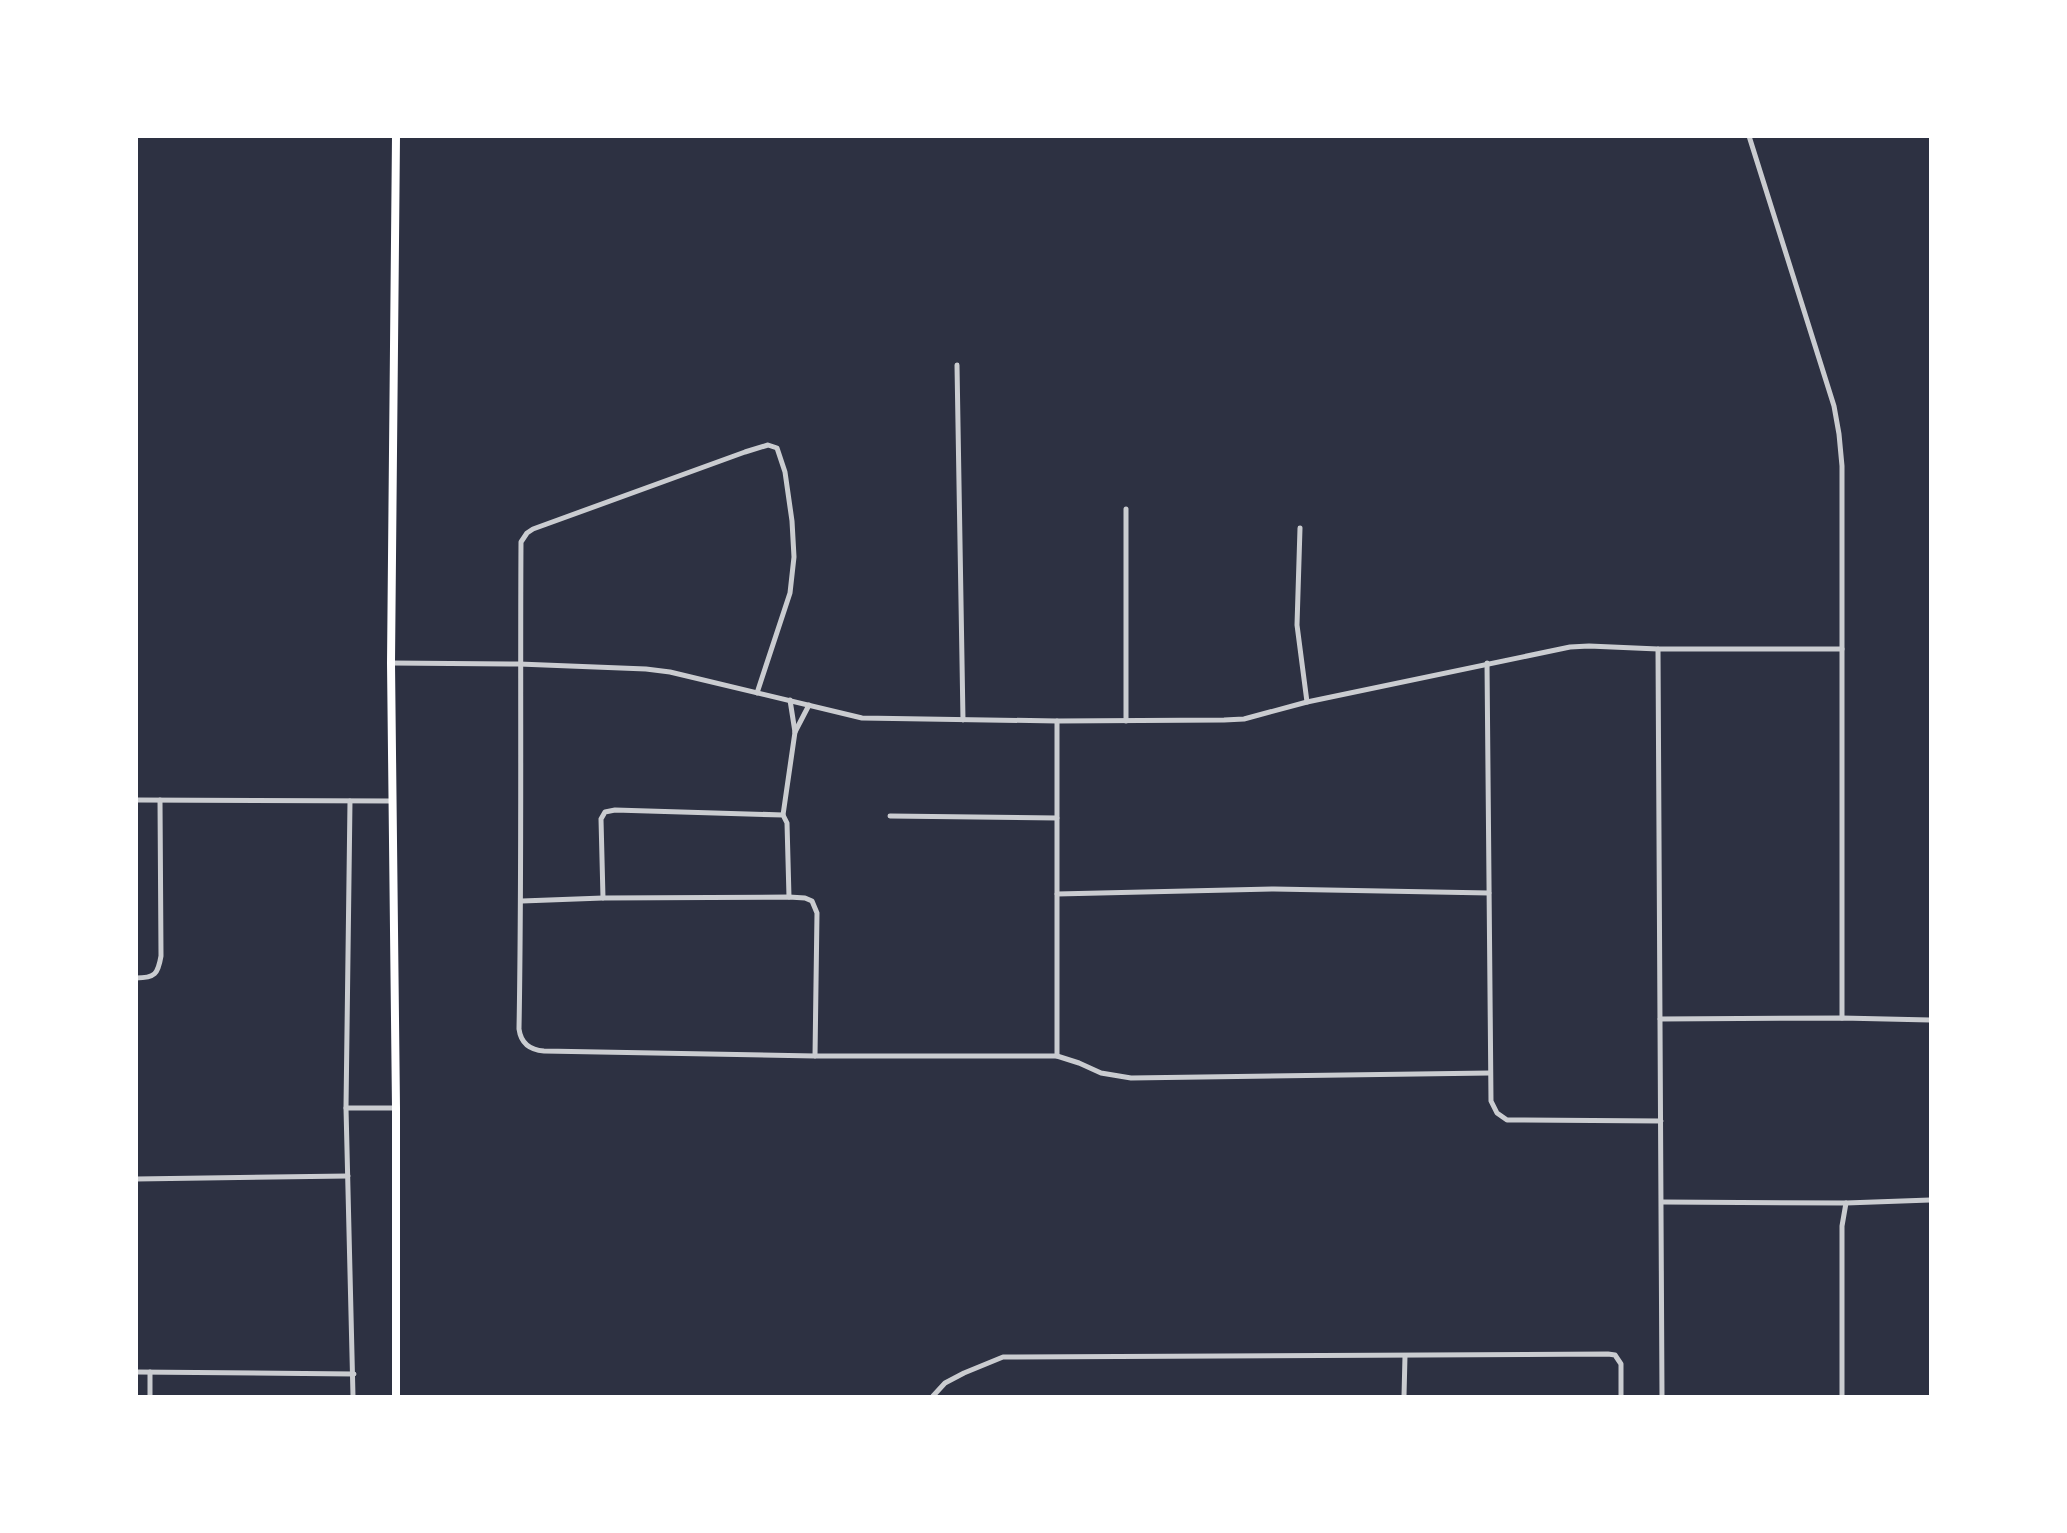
<svg xmlns="http://www.w3.org/2000/svg" width="2067" height="1533" viewBox="0 0 2067 1533" font-family="Jost,sans-serif">
  <rect width="100%" height="100%" fill="#2d3142"/>
  <g fill="none" stroke-linecap="round" stroke-linejoin="round">
    <g stroke="#caccd0" stroke-width="5">
      <path d="M1749,136L1834,406L1839,434L1842,466V649"/>
      <path d="M957,365L963,720"/>
      <path d="M1126,509V721"/>
      <path d="M1300,528L1297,625L1307,702"/>
      <path d="M391,663L519,664L646,669L670,672L862,718L1057,721L1224,720L1244,719L1307,702L1570,647L1589,646L1658,649"/>
      <path d="M1487,663L1491,1101L1497,1113L1507,1120L1661,1121"/>
      <path d="M757,693L790,593L794,557L792,521L785,472L777,448L768,445L745,452L533,529L527,533L521,542C520,704 522,866 519,1029C521,1044 530,1050 544,1051L815,1056H1057L1079,1063L1101,1073L1131,1078L1490,1073"/>
      <path d="M1057,721V1056"/>
      <path d="M795,732L809,705"/>
      <path d="M136,800L392,801"/>
      <path d="M350,801L346,1108L353,1396"/>
      <path d="M783,815L795,732L790,700"/>
      <path d="M890,816L1057,818"/>
      <path d="M1057,894L1274,889L1489,893"/>
      <path d="M603,898L601,819L605,812L615,810L783,815L787,823L789,897"/>
      <path d="M522,901L603,898L789,897L805,898L812,901L817,913L815,1056"/>
      <path d="M136,978C155,978 158,974 161,956L160,800"/>
      <path d="M1660,1019L1842,1018L1930,1020"/>
      <path d="M346,1108H396"/>
      <path d="M136,1179L348,1176"/>
      <path d="M1662,1202L1846,1203L1930,1200"/>
      <path d="M136,1372L354,1374"/>
      <path d="M150,1372V1396"/>
      <path d="M933,1396L945,1383L964,1373L1003,1357L1608,1354L1615,1355L1621,1364V1396"/>
      <path d="M1404,1396L1405,1356"/>
      <path d="M1662,1396L1658,649H1842V1018"/>
      <path d="M1842,1396V1226L1846,1203"/>
    </g>
    <path stroke="#fff" stroke-width="8" d="M396,1396V1108L391,663L396,136"/>
  </g>
  <rect width="2067" height="1533" fill="none" stroke="#ffffff" stroke-width="276"/>
</svg>
